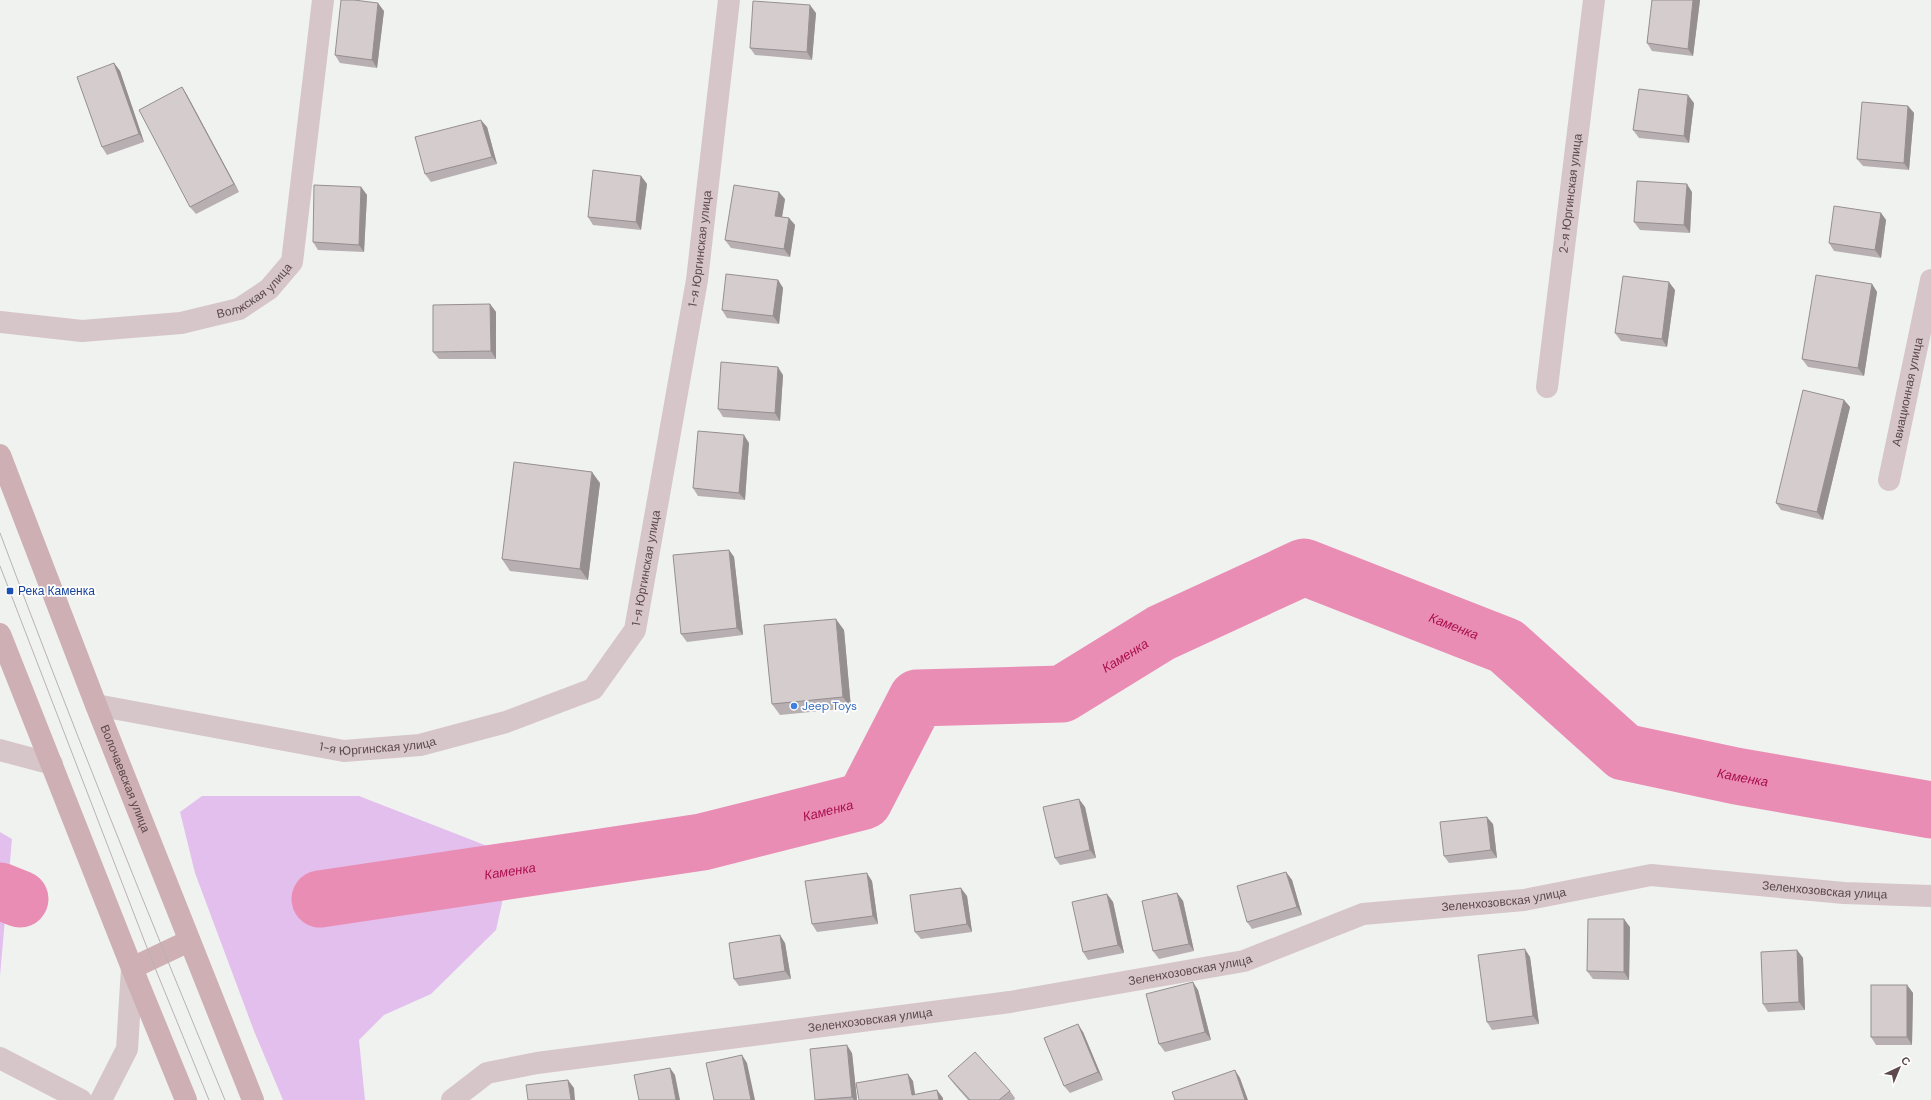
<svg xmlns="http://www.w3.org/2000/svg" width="1931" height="1100" viewBox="0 0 1931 1100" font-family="'DM Sans',sans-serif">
  <rect width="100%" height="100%" fill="#f0f2f0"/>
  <g fill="#e3bfee">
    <path d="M202,796H359L495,849L506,885L496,930L431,994L384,1015L359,1040L365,1100H283L254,1031L195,873L180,812Z"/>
    <path d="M0,832L12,839L0,976Z"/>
  </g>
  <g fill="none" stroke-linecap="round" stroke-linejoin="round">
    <g stroke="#ea8db4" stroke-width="57">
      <path d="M0,891L20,899"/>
      <path id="s1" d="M320,899L702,842L864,801L917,698L1062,694L1161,633L1304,567L1506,646L1624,752L1736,776L1931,810"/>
    </g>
    <g stroke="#d6c6c9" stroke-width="22">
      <path id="s2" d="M0,322L82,331L181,323L239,309L269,289L292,262L323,0"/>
      <path id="s3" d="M1547,387L1594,0"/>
      <path id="s4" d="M1889,480L1931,280"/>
      <path id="s5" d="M96,705L344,751L420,745L506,722L593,689L635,630L697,280L729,0"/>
      <path d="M0,750L52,764"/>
      <path d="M0,1058L81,1100"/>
      <path d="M101,1100L127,1049L132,968"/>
      <path id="s6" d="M452,1100L487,1073L537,1063L1010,1002L1244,961L1363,914L1524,900L1651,875L1844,893L1931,896"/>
    </g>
    <g stroke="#ceb0b4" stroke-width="22">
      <path id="s7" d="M0,455L96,705L253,1100"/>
      <path d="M0,634L132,968L186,1100"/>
      <path d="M132,968L189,941"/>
    </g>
    <g stroke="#bab2b2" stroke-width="1">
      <path d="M0,533C71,723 147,912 225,1100"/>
      <path d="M0,566L151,958L209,1100"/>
    </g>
  </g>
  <g fill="#b7afb1">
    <path d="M1652,0H1700L1693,56L1652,51L1647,43Z"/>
    <path d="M384,11L377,68L340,63L335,55Z"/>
    <path d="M816,13L812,60L755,55L750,48Z"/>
    <path d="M114,63L120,71L144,142L107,155L102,147Z"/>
    <path d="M182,87L187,95L239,192L196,214L190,207Z"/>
    <path d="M1694,103L1689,143L1639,138L1633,130Z"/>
    <path d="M1908,106L1914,113L1909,170L1863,166L1857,159Z"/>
    <path d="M487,127L497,164L431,182L425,174Z"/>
    <path d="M641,176L647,184L641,230L593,225L588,217Z"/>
    <path d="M361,187L367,195L364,252L318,250L313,242Z"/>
    <path d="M1692,192L1690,233L1640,230L1634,222Z"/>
    <path d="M785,199L782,217L789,218L795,225L790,257L731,248L725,240Z"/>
    <path d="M1881,213L1886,220L1881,258L1834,251L1829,243Z"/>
    <path d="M778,280L783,288L779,324L727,318L722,310Z"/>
    <path d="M1872,284L1877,292L1864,376L1808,367L1802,359Z"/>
    <path d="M1675,290L1667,347L1621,341L1615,333Z"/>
    <path d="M490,304L496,312V359H439L433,352Z"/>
    <path d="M783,375L780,421L723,417L718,409Z"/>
    <path d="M1844,400L1850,407L1823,520L1781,510L1776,503Z"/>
    <path d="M749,443L745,500L698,496L693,488Z"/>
    <path d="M600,483L588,580L510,571L502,559Z"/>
    <path d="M729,550L734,557L743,635L687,642L681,634Z"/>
    <path d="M844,630L851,708L780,715L772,704Z"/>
    <path d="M1085,807L1096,858L1060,865L1055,858Z"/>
    <path d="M1493,824L1497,858L1449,863L1444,856Z"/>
    <path d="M1286,872L1292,880L1302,915L1252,929L1247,922Z"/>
    <path d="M872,881L878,924L817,932L812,924Z"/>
    <path d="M1177,893L1183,901L1194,951L1159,959L1153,951Z"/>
    <path d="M1107,894L1113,902L1124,953L1088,960L1083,952Z"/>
    <path d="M967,896L972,932L921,939L915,932Z"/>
    <path d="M1630,927L1629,980L1593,979L1587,971Z"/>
    <path d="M785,943L791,979L739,986L734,979Z"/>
    <path d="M1797,950L1803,958L1805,1010L1768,1012L1763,1004Z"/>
    <path d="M1530,957L1539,1024L1492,1030L1487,1022Z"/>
    <path d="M1907,985L1913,993L1912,1045H1876L1871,1037Z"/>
    <path d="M1198,990L1211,1040L1165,1052L1159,1044Z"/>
    <path d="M1083,1032L1103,1080L1070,1093L1064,1086Z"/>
    <path d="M852,1053L857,1100H815Z"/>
    <path d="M948,1076L1010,1091L1015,1098L1014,1100H968L954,1084Z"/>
  </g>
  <g fill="#958f90">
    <path d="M1693,0H1700L1693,56L1688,49Z"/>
    <path d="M378,3L384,11L377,68L372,60Z"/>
    <path d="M810,5L816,13L812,60L807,52Z"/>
    <path d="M114,63L120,71L144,142L139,134Z"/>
    <path d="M182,87L187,95L239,192L234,184Z"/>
    <path d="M1688,95L1694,103L1689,143L1684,136Z"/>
    <path d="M1908,106L1914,113L1909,170L1904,163Z"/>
    <path d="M481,120L487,127L497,164L492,157Z"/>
    <path d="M641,176L647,184L641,230L636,222Z"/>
    <path d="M1687,184L1692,192L1690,233L1684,225Z"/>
    <path d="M361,187L367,195L364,252L359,245Z"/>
    <path d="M779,192L785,199L781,223L775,216Z"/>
    <path d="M1881,213L1886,220L1881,258L1875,250Z"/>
    <path d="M789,218L795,225L790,257L784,249Z"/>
    <path d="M778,280L783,288L779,324L773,316Z"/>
    <path d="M1669,282L1675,290L1667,347L1662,339Z"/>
    <path d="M1872,284L1877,292L1864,376L1858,368Z"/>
    <path d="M490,304L496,312V359L491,351Z"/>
    <path d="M778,367L783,375L780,421L775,413Z"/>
    <path d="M1844,400L1850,407L1823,520L1817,512Z"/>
    <path d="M744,435L749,443L745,500L739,493Z"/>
    <path d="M592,472L600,483L588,580L580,569Z"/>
    <path d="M729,550L734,557L743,635L737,628Z"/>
    <path d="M836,619L844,630L851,708L843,697Z"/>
    <path d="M1079,799L1085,807L1096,858L1090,850Z"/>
    <path d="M1487,817L1493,824L1497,858L1491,850Z"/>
    <path d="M1286,872L1292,880L1302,915L1297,907Z"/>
    <path d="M867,873L872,881L878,924L873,916Z"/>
    <path d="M961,888L967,896L972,932L967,924Z"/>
    <path d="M1177,893L1183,901L1194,951L1189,944Z"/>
    <path d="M1107,894L1113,902L1124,953L1118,945Z"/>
    <path d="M1624,919L1630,927L1629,980L1624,972Z"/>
    <path d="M780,935L785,943L791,979L785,971Z"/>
    <path d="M1525,949L1530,957L1539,1024L1533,1016Z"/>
    <path d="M1797,950L1803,958L1805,1010L1799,1002Z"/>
    <path d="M1193,982L1198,990L1211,1040L1205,1032Z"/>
    <path d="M1907,985L1913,993L1912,1045L1907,1037Z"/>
    <path d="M1078,1024L1083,1032L1103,1080L1098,1072Z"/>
    <path d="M847,1045L852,1053L857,1100H854L852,1097Z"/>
    <path d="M742,1055L747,1063L755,1100H751Z"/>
    <path d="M670,1068L675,1075L680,1100H676Z"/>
    <path d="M1235,1070L1240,1078L1248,1100H1245Z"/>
    <path d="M908,1074L913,1081L916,1100L912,1095Z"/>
    <path d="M568,1080L574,1088L575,1100H571Z"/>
    <path d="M937,1090L943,1098V1100H939Z"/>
  </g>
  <g fill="#d5ccce" stroke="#958f90">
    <path d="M341,0H354L378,3L372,60L335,55Z"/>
    <path d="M1652,0H1693L1688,49L1647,43Z"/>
    <path d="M753,1L810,5L807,52L750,48Z"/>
    <path d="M114,63L139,134L102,147L77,77Z"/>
    <path d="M182,87L234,184L190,207L139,110Z"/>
    <path d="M1639,89L1688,95L1684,136L1633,130Z"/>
    <path d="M1862,102L1908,106L1904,163L1857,159Z"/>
    <path d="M481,120L492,157L425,174L415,137Z"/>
    <path d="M593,170L641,176L636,222L588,217Z"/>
    <path d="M1637,181L1687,184L1684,225L1634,222Z"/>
    <path d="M314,185L361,187L359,245L313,242Z"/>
    <path d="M734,185L779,192L775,216L789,218L784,249L725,240Z"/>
    <path d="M1834,206L1881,213L1875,250L1829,243Z"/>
    <path d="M726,274L778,280L773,316L722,310Z"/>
    <path d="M1816,275L1872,284L1858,368L1802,359Z"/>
    <path d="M1623,276L1669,282L1662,339L1615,333Z"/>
    <path d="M490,304L491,351L433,352V305Z"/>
    <path d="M721,362L778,367L775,413L718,409Z"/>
    <path d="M1803,390L1844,400L1817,512L1776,503Z"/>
    <path d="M698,431L744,435L739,493L693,488Z"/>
    <path d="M514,462L592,472L580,569L502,559Z"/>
    <path d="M729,550L737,628L681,634L673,555Z"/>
    <path d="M836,619L843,697L772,704L764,625Z"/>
    <path d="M1079,799L1090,850L1055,858L1043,807Z"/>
    <path d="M1487,817L1491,850L1444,856L1440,822Z"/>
    <path d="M1286,872L1297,907L1247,922L1237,886Z"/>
    <path d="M867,873L873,916L812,924L805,881Z"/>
    <path d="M961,888L967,924L915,932L910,895Z"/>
    <path d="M1177,893L1189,944L1153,951L1142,901Z"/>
    <path d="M1107,894L1118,945L1083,952L1072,902Z"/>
    <path d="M1588,919H1624V972L1587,971Z"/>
    <path d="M780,935L785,971L734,979L729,943Z"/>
    <path d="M1525,949L1533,1016L1487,1022L1478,955Z"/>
    <path d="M1797,950L1799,1002L1763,1004L1761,952Z"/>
    <path d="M1193,982L1205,1032L1159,1044L1146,994Z"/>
    <rect x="1871" y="985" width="36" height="52"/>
    <path d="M1078,1024L1098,1072L1064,1086L1044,1038Z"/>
    <path d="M847,1045L852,1097L815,1100L810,1049Z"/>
    <path d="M975,1052L1010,1091L999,1100H970L948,1076Z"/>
    <path d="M742,1055L751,1100H714L706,1063Z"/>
    <path d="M670,1068L676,1100H639L634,1075Z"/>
    <path d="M1235,1070L1245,1100H1175L1172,1092Z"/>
    <path d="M908,1074L912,1095L937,1090L939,1100H859L856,1083Z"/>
    <path d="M568,1080L571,1100H528L526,1085Z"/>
  </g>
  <rect fill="#1a4fb4" stroke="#fff" stroke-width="1.5" x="6" y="587" width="8" height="8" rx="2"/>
  <circle fill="#3f7fe0" stroke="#fff" stroke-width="1.5" cx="794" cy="706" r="4"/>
  <g text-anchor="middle" stroke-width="3.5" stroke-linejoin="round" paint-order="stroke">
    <g font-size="12" fill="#5d484b" stroke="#fff">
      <text dy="4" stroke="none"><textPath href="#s3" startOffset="195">2-я Юргинская улица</textPath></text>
      <text dy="4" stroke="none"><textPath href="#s5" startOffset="970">1-я Юргинская улица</textPath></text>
      <text dy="4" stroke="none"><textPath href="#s2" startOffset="264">Волжская улица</textPath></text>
      <text dy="4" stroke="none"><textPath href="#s4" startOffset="90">Авиационная улица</textPath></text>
      <text dy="4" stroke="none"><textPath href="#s5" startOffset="646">1-я Юргинская улица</textPath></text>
      <text dy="4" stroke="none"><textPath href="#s5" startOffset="286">1-я Юргинская улица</textPath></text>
      <text dy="4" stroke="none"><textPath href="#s7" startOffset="347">Волочаевская улица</textPath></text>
      <text dy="4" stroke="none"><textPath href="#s6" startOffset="1403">Зеленхозовская улица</textPath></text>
      <text dy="4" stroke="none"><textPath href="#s6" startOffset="1079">Зеленхозовская улица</textPath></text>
      <text dy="4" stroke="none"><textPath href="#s6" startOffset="755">Зеленхозовская улица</textPath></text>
      <text dy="4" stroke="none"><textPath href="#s6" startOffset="431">Зеленхозовская улица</textPath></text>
    </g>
    <g font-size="12" fill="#164399" stroke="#fff" text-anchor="start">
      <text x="18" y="595">Река Каменка</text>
    </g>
    <g font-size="12" fill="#366cbe" stroke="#fff" text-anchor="start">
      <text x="802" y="710">Jeep Toys</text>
    </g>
    <g font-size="13" font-style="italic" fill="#a80f4f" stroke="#fff">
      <text dy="5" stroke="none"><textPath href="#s1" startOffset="1249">Каменка</textPath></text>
      <text dy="5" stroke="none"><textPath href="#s1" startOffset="888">Каменка</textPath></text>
      <text dy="5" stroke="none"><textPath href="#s1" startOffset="1585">Каменка</textPath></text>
      <text dy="5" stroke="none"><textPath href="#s1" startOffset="516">Каменка</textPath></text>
      <text dy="5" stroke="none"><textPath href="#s1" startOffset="192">Каменка</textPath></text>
    </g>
  </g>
  <g transform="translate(1899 1068) rotate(44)" stroke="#ffffff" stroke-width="3" paint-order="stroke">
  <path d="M0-3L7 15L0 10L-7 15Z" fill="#5d484b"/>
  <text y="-6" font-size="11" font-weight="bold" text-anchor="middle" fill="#5d484b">С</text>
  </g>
</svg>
